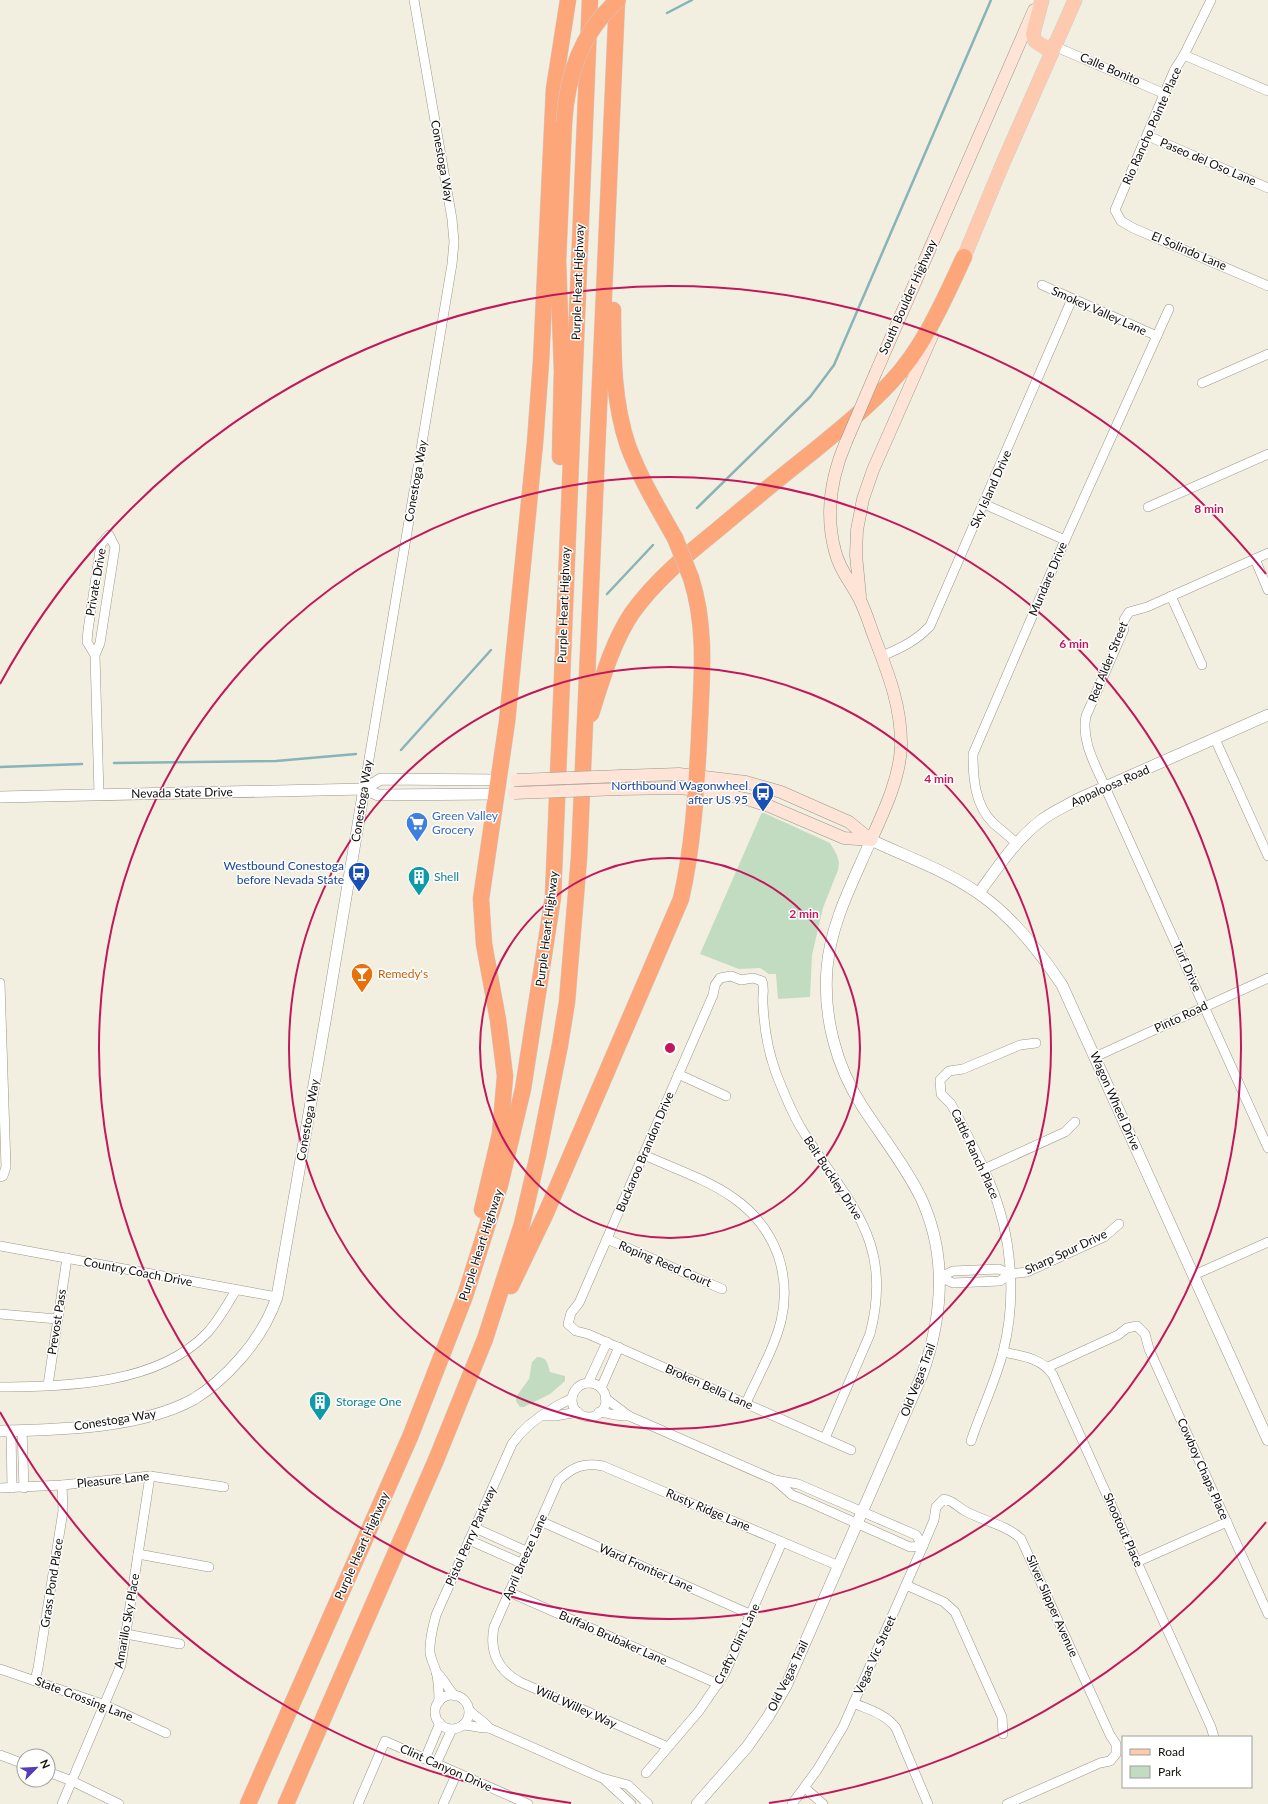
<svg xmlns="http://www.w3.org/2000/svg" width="1268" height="1804" viewBox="0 0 1268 1804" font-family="Lato,sans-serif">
  <rect width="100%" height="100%" fill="#f3efe0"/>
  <g fill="#c2dcc1">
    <path d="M762,812L830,843L837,855L839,863L838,870L823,908L812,955L810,997L778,999L776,974H769L760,968L739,969L700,954Z"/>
    <path d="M537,1357C547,1356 548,1365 550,1372L565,1376V1381L550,1394L524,1407H520L516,1401V1397L529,1379L532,1362Z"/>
  </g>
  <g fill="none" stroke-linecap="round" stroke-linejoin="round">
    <g stroke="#87b4b8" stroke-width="2.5">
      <path d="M667,13L692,0"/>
      <path d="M697,508L810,397L834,365L991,0"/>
      <path d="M607,594L653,545"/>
      <path d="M401,750L491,650"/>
      <path d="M114,763L276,761L356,754"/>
      <path d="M0,767L82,764"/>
    </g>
    <g stroke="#9a9688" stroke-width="10">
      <g id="minor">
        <path d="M1211,0L1184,55L1174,71L1115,210L1121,221L1133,228L1268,286"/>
        <path d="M1054,46L1165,94"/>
        <path d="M1184,55L1268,91"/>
        <path d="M1148,136L1268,188"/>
        <path d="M1042,285L1157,336"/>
        <path d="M1202,383L1268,354"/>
        <path d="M984,504L1065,540"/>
        <path d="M1148,507L1268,454"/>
        <path d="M1268,553L1147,607L1129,612L1124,620V629L1086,716C1081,741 1095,764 1105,787L1268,1148"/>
        <path d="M1255,559L1268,590"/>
        <path d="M1171,596L1202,665"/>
        <path d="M95,655L87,642L88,630L101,544L109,535L115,547L100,643L95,655L99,795"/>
        <path d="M882,656C901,648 916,641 930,626L1072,299"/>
        <path d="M1215,739L1268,856"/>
        <path d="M364,789L452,264L454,242L452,219L414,0"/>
        <path d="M1017,844C1009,836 1001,830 993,823C975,805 973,779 973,754L1065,540L1169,309"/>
        <path d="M0,983L6,1167L3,1176L0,1177"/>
        <path d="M1095,1057L1268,978"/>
        <path d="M678,1074L726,1096"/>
        <path d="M644,1155C698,1179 756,1194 778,1255C785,1276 786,1300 781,1321C774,1349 758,1376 746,1403"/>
        <path d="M984,1169L1065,1132L1075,1122"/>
        <path d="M607,1239L722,1289"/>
        <path d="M0,1246L277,1297"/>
        <path d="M1194,1275L1268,1242"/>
        <path d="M940,1277L953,1283L1000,1281L1010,1274L1027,1272L1104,1237L1119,1224"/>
        <path d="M940,1277L953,1271L999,1269L1010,1274"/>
        <path d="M0,1314L57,1319"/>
        <path d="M1003,1352C1022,1356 1042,1358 1053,1375L1211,1727L1214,1737"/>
        <path d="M1048,1367L1118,1335L1127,1328L1137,1326L1145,1334L1149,1349L1268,1614"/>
        <path d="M588,1383L607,1342"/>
        <circle cx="589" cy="1400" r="17"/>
        <path d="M48,1385L67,1258"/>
        <path d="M0,1387C68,1386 157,1385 207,1333C219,1320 227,1305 236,1290"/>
        <path d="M601,1388L619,1347"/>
        <path d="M605,1398L629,1416L775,1480L798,1484L916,1535L923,1546"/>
        <path d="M599,1412C610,1413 618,1417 629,1416"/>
        <path d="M544,1416H555L578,1412"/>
        <path d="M22,1430L24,1488"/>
        <path d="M11,1431L12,1488"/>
        <path d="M825,1438L870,1334C895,1238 846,1202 801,1128C791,1111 783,1091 776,1073C768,1051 764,1027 763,1004C762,996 765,989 762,981L753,978L741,980L731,976L720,978L715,985L713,995L579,1303L571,1313L568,1324L576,1331L588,1334L851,1450"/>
        <path d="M971,1441C981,1411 995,1383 1003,1352C1017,1298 1012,1235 990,1183C979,1156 965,1130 951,1104L941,1094L940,1080L949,1071L963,1069L1020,1045L1036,1043"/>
        <path d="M775,1480L792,1495L802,1499L910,1547L923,1546"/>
        <path d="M0,1488L62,1485L150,1476L224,1487"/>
        <path d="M540,1521L752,1615"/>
        <path d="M475,1528L526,1551"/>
        <path d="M469,1540L521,1563"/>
        <path d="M138,1554L209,1567"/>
        <path d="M1137,1562L1227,1522"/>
        <path d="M906,1585L944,1602L955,1612L1002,1717L1003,1734"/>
        <path d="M509,1592L718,1684"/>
        <path d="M126,1634L180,1644"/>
        <path d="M0,1669L105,1705L166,1733"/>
        <path d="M436,1672C444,1679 447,1688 455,1696"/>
        <path d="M35,1680L38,1668L63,1511L62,1485"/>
        <circle cx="452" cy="1712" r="17"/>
        <path d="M439,1702C439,1694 438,1679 436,1671C434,1665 431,1659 430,1653C429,1640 433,1627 436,1615L512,1444C523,1428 536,1418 552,1409C559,1404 566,1402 572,1398"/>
        <path d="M854,1703C869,1710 886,1714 896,1728L928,1804"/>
        <path d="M469,1710C475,1717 483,1720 489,1728L602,1778L628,1785L648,1804"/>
        <path d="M463,1725C473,1725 479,1729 489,1728"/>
        <path d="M668,1747L520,1682C498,1670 489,1652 494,1627L558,1481C572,1467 584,1462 603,1466L839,1566"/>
        <path d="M0,1755L24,1764"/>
        <path d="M425,1759L440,1723"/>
        <path d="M436,1764L452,1729"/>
        <path d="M48,1772L72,1781L119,1804"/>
        <path d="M646,1773L699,1711L725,1673L782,1542"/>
        <path d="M605,1780L631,1804"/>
        <path d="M805,1788L823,1804"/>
        <path d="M62,1804L121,1665L150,1476"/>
        <path d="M358,1804L385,1741L528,1804"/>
        <path d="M443,1804L457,1773"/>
        <path d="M792,1804L817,1770L843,1727L923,1546L934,1520L936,1507L944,1499C956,1502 956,1506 965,1511C983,1521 1007,1525 1021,1539L1110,1735L1116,1744V1754L1110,1761L1100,1763L1007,1804"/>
      </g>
    </g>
    <g stroke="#9a9688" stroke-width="12">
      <g id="tertiary">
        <path d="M364,789L381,779L499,780"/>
        <path d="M0,797L364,789L378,795L497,794"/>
        <path d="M979,893C998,867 1016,839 1043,819C1054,811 1066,806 1078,799L1268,715"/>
        <path d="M0,1431C59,1430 142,1428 194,1399C212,1388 226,1375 240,1359C256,1341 269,1320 277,1297L327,1010L364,789"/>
        <path d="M697,1804L747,1747L768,1717L786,1686L922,1375C943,1316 948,1256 921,1198C905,1165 882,1137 862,1106C836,1066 823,1016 827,968C831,922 853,882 871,840C907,857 945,870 978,893C1012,916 1040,952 1062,985L1268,1440"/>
      </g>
    </g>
    <g stroke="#9a9688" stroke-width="13">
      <g id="secondary">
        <path d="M876,372L1034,10"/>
        <path d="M846,442C831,477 825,514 835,551C839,569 852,584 860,600C866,612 870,626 875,639C889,675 902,709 901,748C899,780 884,811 871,840"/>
        <path d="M860,596L856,555L857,530L863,499L873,470L932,336"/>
        <path d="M621,776L679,774L746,782L781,792L849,822L871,840"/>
        <path d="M620,789L679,788L714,792L750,800L769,806L844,838L871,840"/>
      </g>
    </g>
    <g stroke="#cfcfce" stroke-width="15">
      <g id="primary">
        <path d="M1042,0L1033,34L1035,41L1046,48L1054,46"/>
        <path d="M964,257L1003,163L1075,0"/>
      </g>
    </g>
    <g stroke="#cfcfce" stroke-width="17">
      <g id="motorway">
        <path d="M613,310C613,356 613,402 628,446C640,478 658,508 675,538"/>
        <path d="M560,457L562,371L558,261L564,123"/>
        <path d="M591,714C602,680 612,643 632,613C655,581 685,556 716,531C747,505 778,479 810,454C838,431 867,408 891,382C924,347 944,300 964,257"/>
        <path d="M482,1210L500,1134L505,1076L498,1020L484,944L481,899L507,722L535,443L541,362L554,89L568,0"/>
        <path d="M511,1286L546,1213L681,899C693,847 696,794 699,740C701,685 708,631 691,578"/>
        <path d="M248,1804L410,1437L465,1296L500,1185L523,1089L553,897L590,0"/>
        <path d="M286,1804L436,1460L485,1339L522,1224L538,1155L560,1045L567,1002L579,858L617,0"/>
      </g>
    </g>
    <use href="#minor" stroke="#fff" stroke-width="9"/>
    <use href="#tertiary" stroke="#fff" stroke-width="11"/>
    <use href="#secondary" stroke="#fee4d7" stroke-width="12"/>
    <use href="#primary" stroke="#fdcaaf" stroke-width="14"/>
    <use href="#motorway" stroke="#fca679" stroke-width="16"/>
    <g stroke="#9a9688" stroke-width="13" stroke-linecap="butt">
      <g id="secondary-bridge">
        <path d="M846,442L876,372"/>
        <path d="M517,780L621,776"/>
        <path d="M514,793L620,789"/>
      </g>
    </g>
    <g stroke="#cfcfce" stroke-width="17" stroke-linecap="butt">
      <g id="motorway-bridge">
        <path d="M564,123C567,75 581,33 618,0"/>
        <path d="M675,538L691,578"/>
      </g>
    </g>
    <use href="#secondary-bridge" stroke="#fee4d7" stroke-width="12"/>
    <use href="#motorway-bridge" stroke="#fca679" stroke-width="16"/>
  </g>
  <g fill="none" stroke="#c2185b" stroke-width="2">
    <circle cx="670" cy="1048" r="190"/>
    <circle cx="670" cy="1048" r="381"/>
    <circle cx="670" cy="1048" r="571"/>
    <path d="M1266 1522A762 762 0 0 1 769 1803M571 1803A762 762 0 0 1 0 1412M0 684A762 762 0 0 1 1266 574"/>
  </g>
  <defs>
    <g id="bus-pin" transform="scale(1.15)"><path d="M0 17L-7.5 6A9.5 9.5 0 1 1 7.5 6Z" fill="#1a4fb4" stroke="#fff"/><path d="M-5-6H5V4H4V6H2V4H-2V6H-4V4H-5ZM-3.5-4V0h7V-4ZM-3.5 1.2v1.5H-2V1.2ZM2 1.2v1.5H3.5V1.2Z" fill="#fff"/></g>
    <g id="supermarket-pin" transform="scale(1.15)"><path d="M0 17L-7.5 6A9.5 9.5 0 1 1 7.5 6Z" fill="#3f7fe0" stroke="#fff"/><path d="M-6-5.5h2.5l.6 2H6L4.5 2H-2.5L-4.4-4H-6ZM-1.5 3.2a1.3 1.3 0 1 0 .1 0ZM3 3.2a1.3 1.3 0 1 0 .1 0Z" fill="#fff"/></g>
    <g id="building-pin" transform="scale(1.15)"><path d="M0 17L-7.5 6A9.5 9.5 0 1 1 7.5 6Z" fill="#0f9aa8" stroke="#fff"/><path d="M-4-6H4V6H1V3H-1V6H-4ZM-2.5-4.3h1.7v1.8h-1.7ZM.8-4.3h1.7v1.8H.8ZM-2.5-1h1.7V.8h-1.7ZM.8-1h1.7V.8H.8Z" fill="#fff"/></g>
    <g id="bar-pin" transform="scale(1.15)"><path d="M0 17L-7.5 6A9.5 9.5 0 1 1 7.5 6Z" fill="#e8710a" stroke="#fff"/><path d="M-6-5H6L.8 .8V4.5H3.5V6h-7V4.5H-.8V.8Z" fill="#fff"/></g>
  </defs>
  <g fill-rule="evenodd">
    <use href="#bus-pin" x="763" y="793"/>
    <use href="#supermarket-pin" x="417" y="823"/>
    <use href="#bus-pin" x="359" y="873"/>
    <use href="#building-pin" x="419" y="877"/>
    <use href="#bar-pin" x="362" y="974"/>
    <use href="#building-pin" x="320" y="1402"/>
  </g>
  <g text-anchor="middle" stroke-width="3" stroke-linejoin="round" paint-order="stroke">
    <g font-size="12" fill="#100e09" stroke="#fff">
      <text transform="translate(1110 69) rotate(23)" y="4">Calle Bonito</text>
      <text transform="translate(1152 126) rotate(-66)" y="4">Rio Rancho Pointe Place</text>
      <text transform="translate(442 161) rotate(80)" y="4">Conestoga Way</text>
      <text transform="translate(1208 162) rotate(23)" y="4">Paseo del Oso Lane</text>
      <text transform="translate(1189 251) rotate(23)" y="4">El Solindo Lane</text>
      <text transform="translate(578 282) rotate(-88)" y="4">Purple Heart Highway</text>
      <text transform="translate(908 297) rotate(-66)" y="4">South Boulder Highway</text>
      <text transform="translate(1099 311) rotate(24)" y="4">Smokey Valley Lane</text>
      <text transform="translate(416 481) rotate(-80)" y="4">Conestoga Way</text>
      <text transform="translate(991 489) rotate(-66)" y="4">Sky Island Drive</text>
      <text transform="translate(1048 579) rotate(-67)" y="4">Mundare Drive</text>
      <text transform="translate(96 582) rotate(-80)" y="4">Private Drive</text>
      <text transform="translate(564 605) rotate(-88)" y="4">Purple Heart Highway</text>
      <text transform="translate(1108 662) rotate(-68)" y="4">Red Alder Street</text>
      <text transform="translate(1110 786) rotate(-24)" y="4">Appaloosa Road</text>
      <text transform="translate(182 793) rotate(-1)" y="4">Nevada State Drive</text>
      <text transform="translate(362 801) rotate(-81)" y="4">Conestoga Way</text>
      <text transform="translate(547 929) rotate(-83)" y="4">Purple Heart Highway</text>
      <text transform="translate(1187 967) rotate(66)" y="4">Turf Drive</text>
      <text transform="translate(1181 1017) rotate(-25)" y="4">Pinto Road</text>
      <text transform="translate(1115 1101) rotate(66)" y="4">Wagon Wheel Drive</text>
      <text transform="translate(308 1120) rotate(-80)" y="4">Conestoga Way</text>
      <text transform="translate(645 1152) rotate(-67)" y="4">Buckaroo Brandon Drive</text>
      <text transform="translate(975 1154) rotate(65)" y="4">Cattle Ranch Place</text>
      <text transform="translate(833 1178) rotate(57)" y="4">Belt Buckley Drive</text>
      <text transform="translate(481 1245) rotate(-72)" y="4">Purple Heart Highway</text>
      <text transform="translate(1066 1252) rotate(-25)" y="4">Sharp Spur Drive</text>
      <text transform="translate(665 1264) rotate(23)" y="4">Roping Reed Court</text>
      <text transform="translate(138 1272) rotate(11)" y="4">Country Coach Drive</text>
      <text transform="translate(57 1322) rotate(-81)" y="4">Prevost Pass</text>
      <text transform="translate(918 1380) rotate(-69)" y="4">Old Vegas Trail</text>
      <text transform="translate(709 1387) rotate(24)" y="4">Broken Bella Lane</text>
      <text transform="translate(115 1420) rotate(-9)" y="4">Conestoga Way</text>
      <text transform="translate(1203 1469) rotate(66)" y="4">Cowboy Chaps Place</text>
      <text transform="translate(113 1480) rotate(-6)" y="4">Pleasure Lane</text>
      <text transform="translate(708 1510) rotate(23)" y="4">Rusty Ridge Lane</text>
      <text transform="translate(1123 1530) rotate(66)" y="4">Shootout Place</text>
      <text transform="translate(471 1536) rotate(-66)" y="4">Pistol Perry Parkway</text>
      <text transform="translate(362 1546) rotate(-66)" y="4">Purple Heart Highway</text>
      <text transform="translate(525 1557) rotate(-66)" y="4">April Breeze Lane</text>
      <text transform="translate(646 1568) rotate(24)" y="4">Ward Frontier Lane</text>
      <text transform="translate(52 1583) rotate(-81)" y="4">Grass Pond Place</text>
      <text transform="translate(1052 1606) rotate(66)" y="4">Silver Slipper Avenue</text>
      <text transform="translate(127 1621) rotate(-80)" y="4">Amarillo Sky Place</text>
      <text transform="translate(613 1638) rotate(24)" y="4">Buffalo Brubaker Lane</text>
      <text transform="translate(737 1644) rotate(-64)" y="4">Crafty Clint Lane</text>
      <text transform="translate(875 1655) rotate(-66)" y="4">Vegas Vic Street</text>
      <text transform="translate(788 1676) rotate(-64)" y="4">Old Vegas Trail</text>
      <text transform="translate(84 1699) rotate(21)" y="4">State Crossing Lane</text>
      <text transform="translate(576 1707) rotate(24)" y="4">Wild Willey Way</text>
      <text transform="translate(446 1768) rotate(24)" y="4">Clint Canyon Drive</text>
    </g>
    <g font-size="12" fill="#164399" stroke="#fff" text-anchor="end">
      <text x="748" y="790">Northbound Wagonwheel<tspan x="748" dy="14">after US 95</tspan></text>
      <text x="344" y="870">Westbound Conestoga<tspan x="344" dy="14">before Nevada State</tspan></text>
    </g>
    <g font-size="12" fill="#366cbe" stroke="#fff" text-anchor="start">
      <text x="432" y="820">Green Valley<tspan x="432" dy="14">Grocery</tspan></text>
    </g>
    <g font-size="12" fill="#0d838f" stroke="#fff" text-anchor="start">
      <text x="434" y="881">Shell</text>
      <text x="336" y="1406">Storage One</text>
    </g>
    <g font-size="12" fill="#c56008" stroke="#fff" text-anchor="start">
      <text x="378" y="978">Remedy's</text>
    </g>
  </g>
  <circle cx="670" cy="1048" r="6" fill="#c2185b" stroke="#fff" stroke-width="2"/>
  <g font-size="12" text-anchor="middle" font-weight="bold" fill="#c2185b" stroke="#fff" stroke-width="3" stroke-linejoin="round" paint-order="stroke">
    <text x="1209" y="513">8 min</text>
    <text x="1074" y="648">6 min</text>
    <text x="939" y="783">4 min</text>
    <text x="804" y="918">2 min</text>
  </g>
  <rect x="1122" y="1736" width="130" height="52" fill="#ffffff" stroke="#9f9f9d"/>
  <rect x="1130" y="1749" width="20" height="6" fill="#fdcaaf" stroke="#9f9f9d"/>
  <text x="1158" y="1756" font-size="12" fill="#100e09">Road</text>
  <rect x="1130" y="1766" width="20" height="12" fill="#c2dcc1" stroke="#9f9f9d"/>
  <text x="1158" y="1776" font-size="12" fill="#100e09">Park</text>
  <g transform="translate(36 1768) rotate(66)"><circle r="19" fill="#ffffff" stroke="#9f9f9d"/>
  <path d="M0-3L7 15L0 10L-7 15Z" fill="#573db5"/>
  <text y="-6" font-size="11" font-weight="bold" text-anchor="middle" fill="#100e09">N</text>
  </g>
</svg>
